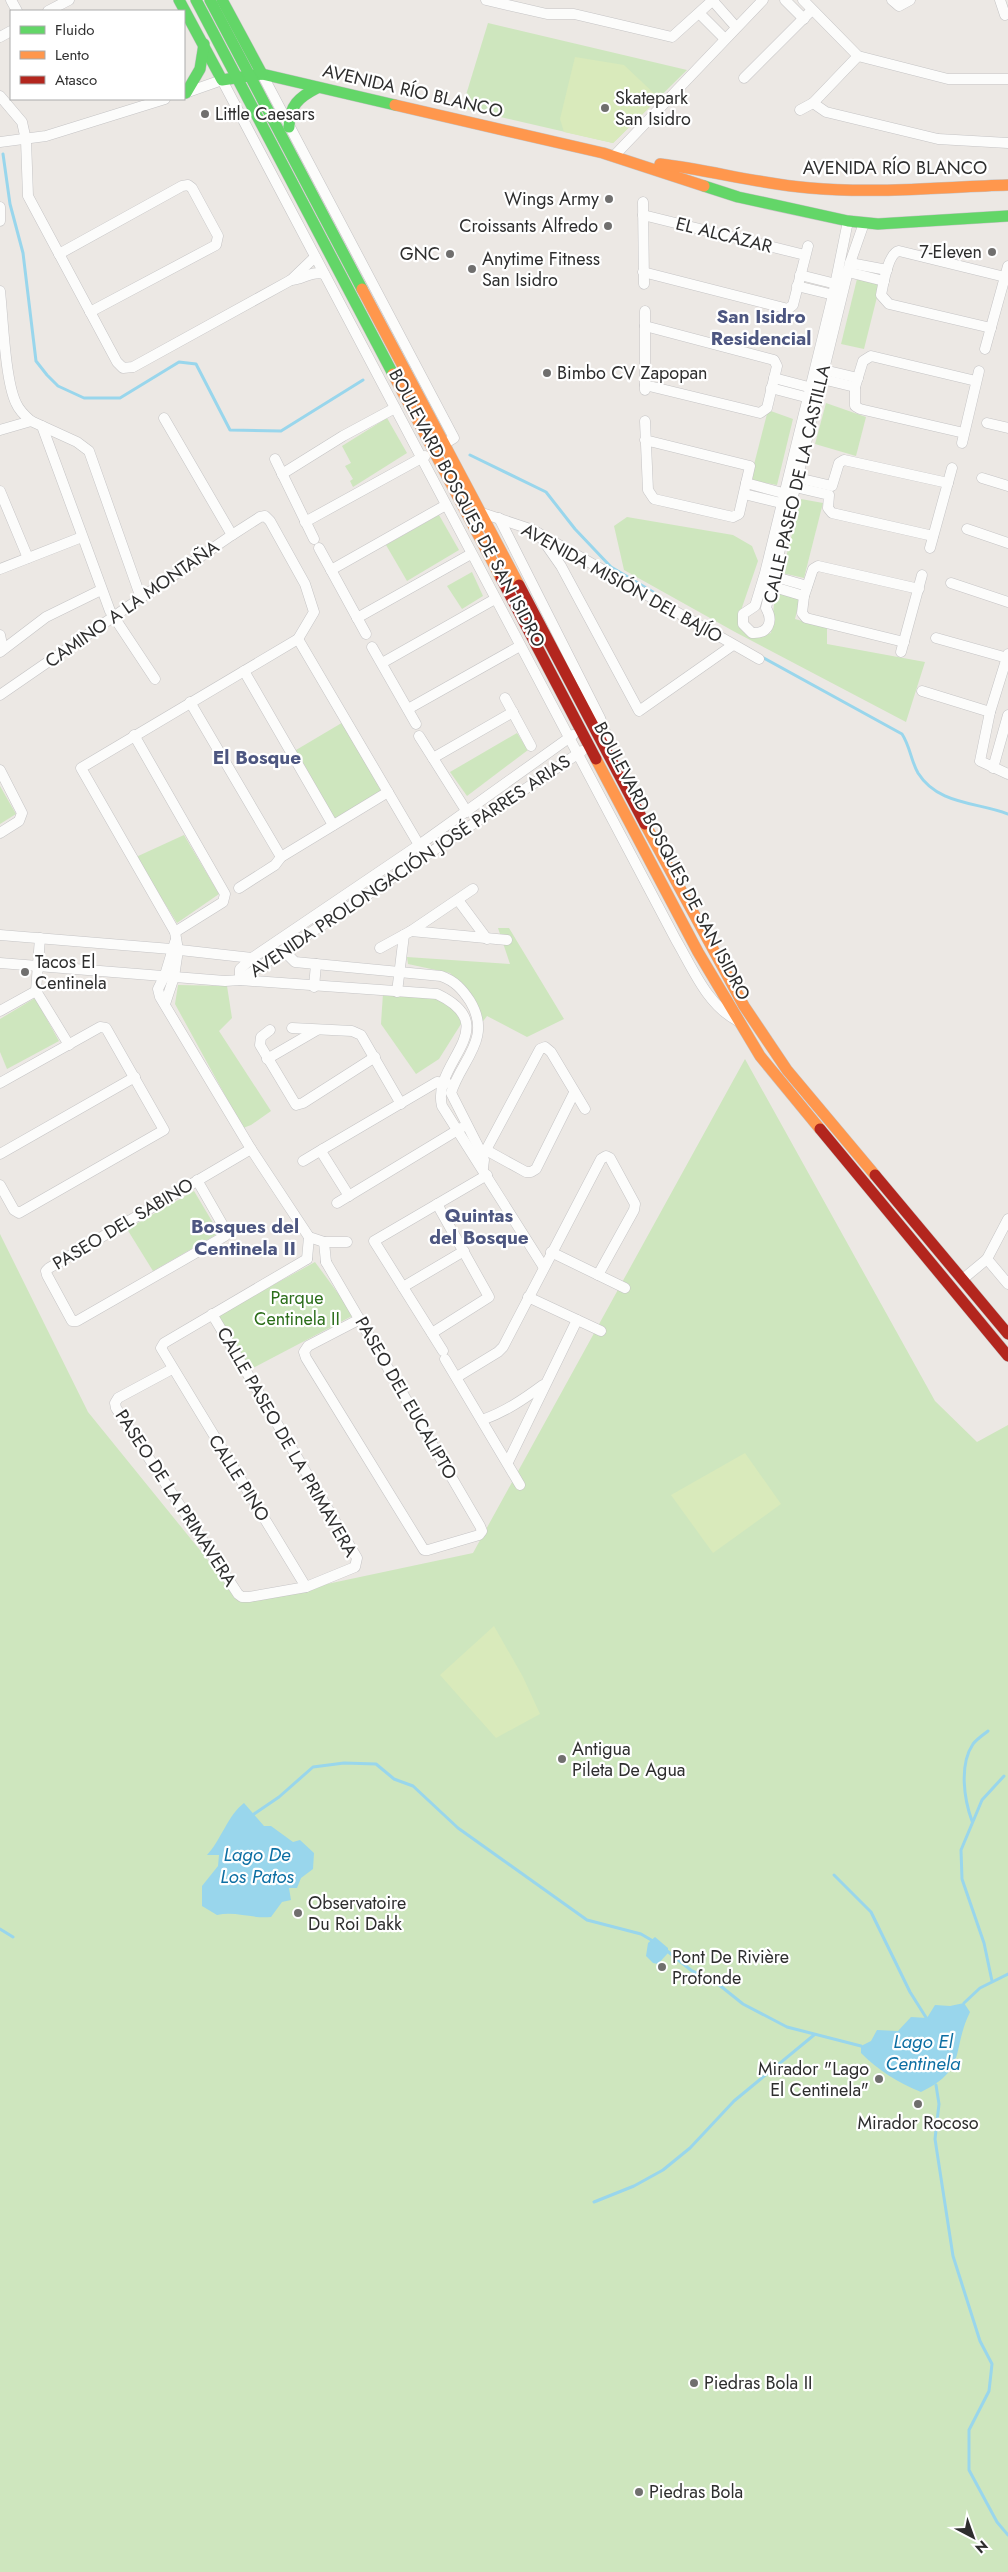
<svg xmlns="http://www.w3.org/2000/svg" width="1008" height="2572" viewBox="0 0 1008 2572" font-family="Jost,sans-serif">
  <rect width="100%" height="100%" fill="#ece8e4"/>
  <g fill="#cee6be">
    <path d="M488,23L687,70L613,143L462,108Z"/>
    <path d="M857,279L880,285L864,349L841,344Z"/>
    <path d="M826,403L866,417L856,456L815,444Z"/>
    <path d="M768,410L793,419L777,485L750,480Z"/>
    <path d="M387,418L407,453L353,487L350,481L353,479L345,466L351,463L342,446Z"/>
    <path d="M801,499L823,503L804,578L782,573Z"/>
    <path d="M439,515L459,550L407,581L386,545Z"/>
    <path d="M627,517L733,535L752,546L758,561L738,619L752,638L771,633L774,604L777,593L800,599L795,619L827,628V644L925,662L906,722L735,632L624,570L614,526Z"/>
    <path d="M472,572L483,596L462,609L447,586Z"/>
    <path d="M345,721L384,790L332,824L291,753Z"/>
    <path d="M517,733L528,750L467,796L450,772Z"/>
    <path d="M0,786L16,814L0,824Z"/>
    <path d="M184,835L219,894L177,923L136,857Z"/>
    <path d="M498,928H509L564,1019L527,1037L487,1016L481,1024L468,996L450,973L408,964L407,957L510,964Z"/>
    <path d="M178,985L227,986L232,1018L219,1031L271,1111L251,1125L243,1128L175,1004Z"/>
    <path d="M383,993L443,998L457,1007L461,1024L439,1059L416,1074L381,1024Z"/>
    <path d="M35,998L59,1041L7,1069L0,1052V1019Z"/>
    <path d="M745,1059L935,1401L977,1442L1008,1425V2572H0V1234L88,1412L242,1602L473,1553Z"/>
    <path d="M194,1191L219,1233L153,1271L127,1229Z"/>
    <path d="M315,1262L354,1315L249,1370L217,1316Z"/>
  </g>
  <g fill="#d9eabb">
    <path d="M575,57L624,65L659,98L613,143L564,132L560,119Z"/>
    <path d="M745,1453L781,1504L713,1553L671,1495Z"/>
    <path d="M494,1626L523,1677L540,1714L496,1738L440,1675Z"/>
  </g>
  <g fill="#99d6ec">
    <path d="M244,1803L264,1826H271L293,1842L300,1840L314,1853L313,1869L301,1878L297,1888H289L291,1900L282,1902L271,1917C252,1919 236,1911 217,1915L202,1906V1886L218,1866L219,1855H207C221,1840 228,1815 244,1803Z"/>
    <path d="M655,1937L668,1948V1953L658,1964L653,1963L646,1956L648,1943Z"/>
    <path d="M964,2003L970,2012C951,2051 968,2069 921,2092C897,2082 879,2071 861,2053V2046L871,2041L877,2030L898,2031L911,2017L927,2018L935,2005L950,2006Z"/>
  </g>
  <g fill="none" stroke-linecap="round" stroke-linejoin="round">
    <g stroke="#99d6ec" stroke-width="3">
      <path d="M3,154L10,204L23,253L36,361L47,375L58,386L84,398H120L179,362L196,364L230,430L281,431L363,380"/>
      <path d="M470,455L546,492L575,529L611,567L658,595"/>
      <path d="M762,657L902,734C910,746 911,761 918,773C938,805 977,802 1008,814"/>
      <path d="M254,1814L279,1797L313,1767L344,1763L376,1764L394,1779L413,1786L458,1828L587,1920L641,1934L653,1941"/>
      <path d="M972,1821C964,1799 959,1765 973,1744C977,1739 983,1735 988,1731"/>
      <path d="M834,1875L871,1912L910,1992L927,2019"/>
      <path d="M0,1929L13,1937"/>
      <path d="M666,1950L692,1971L713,1980L743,2004L787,2027L861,2046"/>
      <path d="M992,1981L984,1943L962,1879L961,1850L982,1800L1004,1776"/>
      <path d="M964,2003L980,1988L1008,1974"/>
      <path d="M936,2085L939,2104L935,2139L953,2256L980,2341L992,2364L989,2391L969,2430V2470L997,2522L1008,2535"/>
      <path d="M594,2202L634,2186L663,2170L690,2148L734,2101L814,2035"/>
    </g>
    <g stroke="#c5c4c5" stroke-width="11">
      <g id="street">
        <path d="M11,0L17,11"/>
        <path d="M486,0L547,14H574L672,37L713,0"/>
        <path d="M785,0L804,19"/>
        <path d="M803,0L858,56L948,79H1008"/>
        <path d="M892,0L899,6L910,0"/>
        <path d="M1000,0L1005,15"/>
        <path d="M713,1L736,27"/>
        <path d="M48,11L69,0"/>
        <path d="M700,14L724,38"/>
        <path d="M0,37L11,31"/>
        <path d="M262,74L454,438L439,447"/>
        <path d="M744,78L812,10"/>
        <path d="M185,93L222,80L676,940C693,969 707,1005 738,1021"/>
        <path d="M0,96L22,122L26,140L28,196L117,362L123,368L133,367L291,280L315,257"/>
        <path d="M813,103L826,112L938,139L1008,143"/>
        <path d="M800,110L813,103L858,56"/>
        <path d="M0,142L46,136L165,99"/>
        <path d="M614,156L763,0"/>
        <path d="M643,202L644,284"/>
        <path d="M0,207V221"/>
        <path d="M643,215L805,255"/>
        <path d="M848,221L833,295L765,573L755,606L743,614V624L752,633C768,634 774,622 766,608L771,586L850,263L864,223"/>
        <path d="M59,254L182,186L188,185L192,188L218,236L216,245L90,312"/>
        <path d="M850,263L887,270"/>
        <path d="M643,272L788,309L793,305L808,246"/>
        <path d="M848,272L884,281"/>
        <path d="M800,275L840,285"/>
        <path d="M291,280C302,280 312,270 324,274"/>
        <path d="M797,286L838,296"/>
        <path d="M0,291C3,318 5,380 16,403C19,410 25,416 31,421L77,442L89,451L141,598"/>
        <path d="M645,311V390"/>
        <path d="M645,326L774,360L777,366L767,408L760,413L645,385"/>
        <path d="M991,328L889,304L881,295C883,285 888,253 899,251L1005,277"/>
        <path d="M985,349L1008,266"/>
        <path d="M824,370L858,378"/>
        <path d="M774,378L816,389"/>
        <path d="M822,379L855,387"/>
        <path d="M771,388L813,399"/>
        <path d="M164,418L232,535"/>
        <path d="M645,421L648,490L654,499L733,517L739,514L750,466L645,440"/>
        <path d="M987,423L1008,428"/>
        <path d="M42,426L110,611L155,679"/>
        <path d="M0,430L31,421"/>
        <path d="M964,433L860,409L855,406V387L863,361L871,356L976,381"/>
        <path d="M962,443L979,371"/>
        <path d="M275,459L314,539"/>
        <path d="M282,474L343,436L395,408"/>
        <path d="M798,478L832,486L839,463L844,460L948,483"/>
        <path d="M982,478L1008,486"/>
        <path d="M746,483L790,495"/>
        <path d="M795,487L829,495L828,508L832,513L933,536"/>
        <path d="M0,491L28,558"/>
        <path d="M744,494L789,505"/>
        <path d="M482,513L533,530L759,659"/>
        <path d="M499,518L600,718L606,734L607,747"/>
        <path d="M305,522L425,456"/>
        <path d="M967,529L1008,543"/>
        <path d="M538,533L561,566L639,711L733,645"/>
        <path d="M319,548L366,634"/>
        <path d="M930,548L952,468"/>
        <path d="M0,569L82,537"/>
        <path d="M331,570L446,505"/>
        <path d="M769,575L807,586"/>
        <path d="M951,583L1008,602"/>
        <path d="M764,584L804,596"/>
        <path d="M357,618L471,554"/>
        <path d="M0,635L3,649"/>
        <path d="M936,638L1007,658"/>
        <path d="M298,639L422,850"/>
        <path d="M904,642L806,618L802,613L804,596L813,569L818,566L919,589"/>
        <path d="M372,647L416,724"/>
        <path d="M0,652L46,617L101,590"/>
        <path d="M901,652L922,575"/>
        <path d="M1008,654L990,712L980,761L1008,774"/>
        <path d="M382,663L495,599"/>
        <path d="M244,671L333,825"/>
        <path d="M922,691L990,712"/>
        <path d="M0,695L232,535L260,517L265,516L270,521L305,584L314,612L298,639L81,768L175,932L178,950L174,977L165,1004"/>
        <path d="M505,698L531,746"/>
        <path d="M190,702L281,857"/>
        <path d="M408,709L520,646"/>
        <path d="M134,735L225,894L223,902L175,932"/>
        <path d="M419,736L467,812"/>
        <path d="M433,758L513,712"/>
        <path d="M993,768L1008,715"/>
        <path d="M0,770L22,813L19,821L0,833"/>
        <path d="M239,888L275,865L281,857L388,792"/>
        <path d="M458,900L487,939"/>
        <path d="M411,931L507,940"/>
        <path d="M0,935L171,949L252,958"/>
        <path d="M40,938L36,991L69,1045"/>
        <path d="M175,942L165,975L158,989L160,997L251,1149L309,1237"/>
        <path d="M380,948L411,931L473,889"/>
        <path d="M283,950L295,962L441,976C455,981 462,989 470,1001C493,1039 461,1060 451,1093L481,1152L484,1160L483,1168"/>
        <path d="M0,963L225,981L240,980L437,994C506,1027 431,1062 442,1106L543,1266"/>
        <path d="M240,980V969L252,958L419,845L573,735"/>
        <path d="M240,980L582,751"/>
        <path d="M314,987L316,964"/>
        <path d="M397,992L404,935"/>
        <path d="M0,1011L36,991"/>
        <path d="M292,1028L352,1031L361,1035L401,1104"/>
        <path d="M270,1030L261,1037L260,1045L296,1105L303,1103L375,1057"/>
        <path d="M267,1059L317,1030"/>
        <path d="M0,1083L100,1027L106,1028L164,1130L19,1213L14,1210L0,1185"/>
        <path d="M486,1150L526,1172H531L536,1169L574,1093"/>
        <path d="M0,1154L135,1077"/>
        <path d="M476,1155L486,1150L540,1049L545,1047L551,1052L585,1109"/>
        <path d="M303,1161L323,1149"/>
        <path d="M197,1180L225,1229V1236L77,1321H72L47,1275L46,1271L49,1268L251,1149"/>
        <path d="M349,1196L322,1153L323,1149L437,1082L447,1083"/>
        <path d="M337,1203L461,1128"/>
        <path d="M309,1237L324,1242H347"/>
        <path d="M324,1242L326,1262"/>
        <path d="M551,1252L625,1288"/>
        <path d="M307,1259L309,1237"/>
        <path d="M987,1259L1008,1284"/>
        <path d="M326,1262L480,1526L482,1531L479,1535L428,1550H424L306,1358L304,1352L308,1346L360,1319"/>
        <path d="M963,1279L987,1259L1008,1219"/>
        <path d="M403,1287L464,1251"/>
        <path d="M528,1297L601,1331"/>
        <path d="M432,1333L489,1297L437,1204"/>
        <path d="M443,1351L374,1241L487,1175"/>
        <path d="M445,1359L520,1485"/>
        <path d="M172,1369L118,1398L115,1403L116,1408L238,1594L242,1597H249L306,1587L355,1567L357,1558L212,1314"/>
        <path d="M457,1377L498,1352L503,1347L601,1159L606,1156L610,1158L635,1204L634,1210L598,1275"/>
        <path d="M482,1420C505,1412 524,1399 543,1385"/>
        <path d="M508,1462L577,1320"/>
        <path d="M306,1587L161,1348L164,1343L307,1259"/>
      </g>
    </g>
    <g stroke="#c5c4c5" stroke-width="12">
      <g id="fast">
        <path d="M179,0L222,80L262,74L395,105"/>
        <path d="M196,0L393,374"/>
        <path d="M210,0L362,289"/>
        <path d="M222,0L262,74"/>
        <path d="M186,93L200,69L204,44"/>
        <path d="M289,127C289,106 299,97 317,88"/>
        <path d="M704,186L738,197L848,221L878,224L1008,216"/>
      </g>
    </g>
    <g stroke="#c5c4c5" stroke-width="12">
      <g id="slow">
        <path d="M395,105L603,153L704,186"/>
        <path d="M660,164C710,170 759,184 810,188C876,194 942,187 1008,185"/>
        <path d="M362,289L519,585"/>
        <path d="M393,374L501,578"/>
        <path d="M596,759L698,952L760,1056L820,1129"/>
        <path d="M645,824L744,1006L787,1070L875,1175"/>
      </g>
    </g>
    <g stroke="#c5c4c5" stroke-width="12">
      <g id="jam">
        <path d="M501,578L596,759"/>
        <path d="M519,585L645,824"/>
        <path d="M820,1129L1008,1356"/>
        <path d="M875,1175L1008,1334"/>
      </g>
    </g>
    <use href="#street" stroke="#fcfcfb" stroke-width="10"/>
    <use href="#fast" stroke="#63d668" stroke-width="11"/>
    <use href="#slow" stroke="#ff974d" stroke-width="11"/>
    <use href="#jam" stroke="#b3261e" stroke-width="11"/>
  </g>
  <g fill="#706f6e" stroke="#fff" stroke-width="2">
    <circle cx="605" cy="108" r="5"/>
    <circle cx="205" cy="114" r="5"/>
    <circle cx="609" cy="199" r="5"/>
    <circle cx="608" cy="226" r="5"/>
    <circle cx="992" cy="252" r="5"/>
    <circle cx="450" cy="254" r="5"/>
    <circle cx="472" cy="269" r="5"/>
    <circle cx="547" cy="373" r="5"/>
    <circle cx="25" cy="972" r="5"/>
    <circle cx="562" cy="1759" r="5"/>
    <circle cx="298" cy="1913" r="5"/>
    <circle cx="662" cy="1967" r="5"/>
    <circle cx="879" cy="2079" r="5"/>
    <circle cx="918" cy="2104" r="5"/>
    <circle cx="694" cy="2383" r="5"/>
    <circle cx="639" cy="2492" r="5"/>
  </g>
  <g text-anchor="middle" stroke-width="4.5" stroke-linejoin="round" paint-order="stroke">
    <g font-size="18" fill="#2e2e2e" stroke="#fff">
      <text transform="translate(413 91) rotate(13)" y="6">AVENIDA RÍO BLANCO</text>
      <text x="895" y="174">AVENIDA RÍO BLANCO</text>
      <text transform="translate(724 235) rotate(14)" y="6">EL ALCÁZAR</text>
      <text transform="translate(797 484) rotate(-77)" y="6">CALLE PASEO DE LA CASTILLA</text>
      <text transform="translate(467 508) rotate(62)" y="6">BOULEVARD BOSQUES DE SAN ISIDRO</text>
      <text transform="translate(622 583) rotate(29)" y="6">AVENIDA MISIÓN DEL BAJÍO</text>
      <text transform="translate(132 604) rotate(-35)" y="6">CAMINO A LA MONTAÑA</text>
      <text transform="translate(672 861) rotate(62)" y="6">BOULEVARD BOSQUES DE SAN ISIDRO</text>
      <text transform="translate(410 866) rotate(-34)" y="6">AVENIDA PROLONGACIÓN JOSÉ PARRES ARIAS</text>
      <text transform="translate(123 1224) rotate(-31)" y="6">PASEO DEL SABINO</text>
      <text transform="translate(406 1398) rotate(60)" y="6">PASEO DEL EUCALIPTO</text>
      <text transform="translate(287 1442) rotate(60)" y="6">CALLE PASEO DE LA PRIMAVERA</text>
      <text transform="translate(239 1478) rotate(58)" y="6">CALLE PINO</text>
      <text transform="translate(176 1498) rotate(57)" y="6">PASEO DE LA PRIMAVERA</text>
    </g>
    <g font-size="18" fill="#2e2e2e" stroke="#fff" text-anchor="start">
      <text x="615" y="104">Skatepark<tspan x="615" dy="21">San Isidro</tspan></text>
      <text x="215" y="120">Little Caesars</text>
      <text x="599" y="205" text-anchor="end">Wings Army</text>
      <text x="598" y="232" text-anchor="end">Croissants Alfredo</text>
      <text x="982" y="258" text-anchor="end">7-Eleven</text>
      <text x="440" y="260" text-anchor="end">GNC</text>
      <text x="482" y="265">Anytime Fitness<tspan x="482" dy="21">San Isidro</tspan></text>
      <text x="557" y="379">Bimbo CV Zapopan</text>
      <text x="35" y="968">Tacos El<tspan x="35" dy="21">Centinela</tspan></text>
      <text x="572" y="1755">Antigua<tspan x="572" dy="21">Pileta De Agua</tspan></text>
      <text x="308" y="1909">Observatoire<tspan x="308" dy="21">Du Roi Dakk</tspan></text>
      <text x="672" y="1963">Pont De Rivière<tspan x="672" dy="21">Profonde</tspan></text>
      <text x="869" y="2075" text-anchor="end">Mirador "Lago<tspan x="869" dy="21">El Centinela"</tspan></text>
      <text x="918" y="2129" text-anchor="middle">Mirador Rocoso</text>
      <text x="704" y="2389">Piedras Bola II</text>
      <text x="649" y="2498">Piedras Bola</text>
    </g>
    <g font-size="18" fill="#2c6e1b" stroke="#fff">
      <text x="297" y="1304">Parque<tspan x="297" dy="21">Centinela II</tspan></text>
    </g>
    <g font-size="19" font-weight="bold" fill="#4d5680" stroke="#fff">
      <text x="761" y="323">San Isidro<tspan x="761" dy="22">Residencial</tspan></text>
      <text x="257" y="764">El Bosque</text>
      <text x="479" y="1222">Quintas<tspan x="479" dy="22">del Bosque</tspan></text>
      <text x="245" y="1233">Bosques del<tspan x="245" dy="22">Centinela II</tspan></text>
    </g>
    <g font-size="19" font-style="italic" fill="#0d6fa3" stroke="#fff">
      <text x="257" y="1861">Lago De<tspan x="257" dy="22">Los Patos</tspan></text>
      <text x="923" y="2048">Lago El<tspan x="923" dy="22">Centinela</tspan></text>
    </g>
  </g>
  <rect x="10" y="10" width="175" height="90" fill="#ffffff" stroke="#ababab"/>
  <rect x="20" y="26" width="25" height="8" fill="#63d668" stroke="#ababab"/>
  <text x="55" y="35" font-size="15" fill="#2e2e2e">Fluido</text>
  <rect x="20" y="51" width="25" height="8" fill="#ff974d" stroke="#ababab"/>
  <text x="55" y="60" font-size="15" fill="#2e2e2e">Lento</text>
  <rect x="20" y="76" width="25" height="8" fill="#b3261e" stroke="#ababab"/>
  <text x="55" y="85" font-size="15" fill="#2e2e2e">Atasco</text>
  <g transform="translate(973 2537) rotate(139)" stroke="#ffffff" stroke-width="4" paint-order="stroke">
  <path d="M0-4L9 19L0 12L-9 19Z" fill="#2e2e2e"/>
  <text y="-8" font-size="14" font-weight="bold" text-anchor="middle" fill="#2e2e2e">N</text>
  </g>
</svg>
